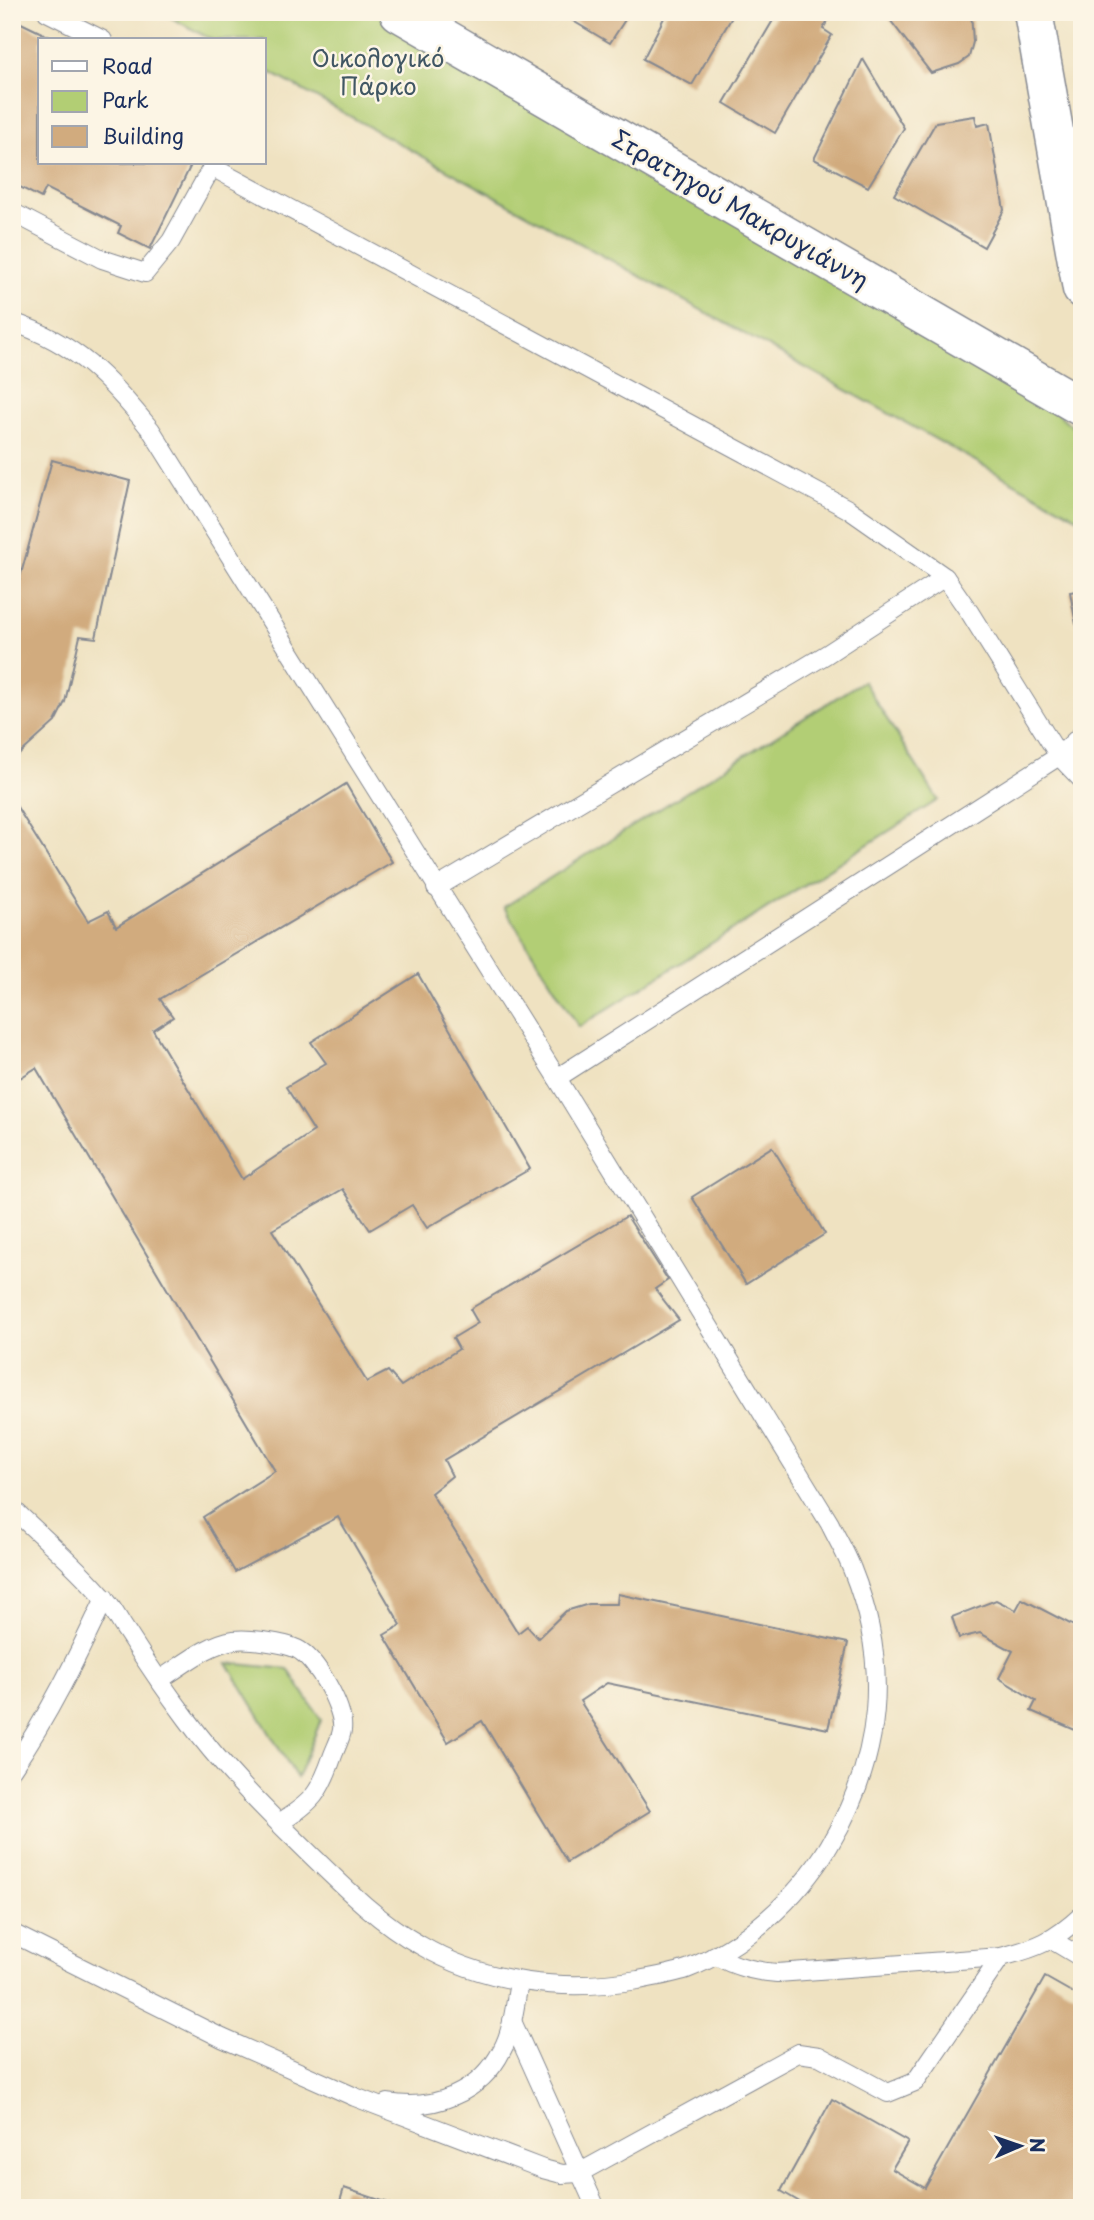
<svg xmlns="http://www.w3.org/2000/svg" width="1094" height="2220" viewBox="0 0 1094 2220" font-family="'Playpen Sans',sans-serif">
  <rect width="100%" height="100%" fill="#fcf5e5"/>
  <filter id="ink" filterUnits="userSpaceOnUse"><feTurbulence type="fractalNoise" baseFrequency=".0143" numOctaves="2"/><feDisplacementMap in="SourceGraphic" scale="14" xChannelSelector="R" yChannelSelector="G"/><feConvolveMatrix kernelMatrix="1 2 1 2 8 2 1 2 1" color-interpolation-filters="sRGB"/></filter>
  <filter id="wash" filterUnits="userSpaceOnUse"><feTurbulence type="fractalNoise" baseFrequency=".00686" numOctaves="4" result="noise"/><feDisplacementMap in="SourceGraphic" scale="28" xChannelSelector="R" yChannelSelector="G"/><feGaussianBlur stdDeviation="1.57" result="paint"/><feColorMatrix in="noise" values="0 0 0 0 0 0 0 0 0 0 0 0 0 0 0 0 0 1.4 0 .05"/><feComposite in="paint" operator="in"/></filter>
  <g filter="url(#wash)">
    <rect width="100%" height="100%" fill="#efe2c1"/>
    <g fill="#b2ce74" stroke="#667e69" stroke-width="2">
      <path d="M161,12H376L1048,404L1077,431L1082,447V520L264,69V40H212Z"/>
      <path d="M863,681L938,800L579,1027L504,907Z"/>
      <path d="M227,1663L288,1669L321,1720L297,1778Z"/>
    </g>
    <g id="blocks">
      <g fill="#d1ab7e">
        <path d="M558,12H630L610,43Z"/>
        <path d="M667,12H735L692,85L643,59Z"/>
        <path d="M778,12H815L828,20L823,29L832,35L775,133L724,103Z"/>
        <path d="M884,12H971L973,42L969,57L959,64L931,73Z"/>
        <path d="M17,21L50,37L48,40H40V163H192L150,249L118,233L121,226L46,188L41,198L12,183V31Z"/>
        <path d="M863,59L904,128L868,187L814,159Z"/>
        <path d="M975,116L977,126L989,123L1004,210L984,247L894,195L936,122Z"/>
        <path d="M52,460L130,481L96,638L80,636L65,702L55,722L12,761V607Z"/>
        <path d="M1082,590V623L1076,624L1070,592Z"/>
        <path d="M346,784L392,862L160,999L173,1017L153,1030L242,1179L314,1131L286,1087L326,1063L311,1042L418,974L530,1169L427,1228L412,1205L370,1230L343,1189L272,1230L367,1382L388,1371L401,1386L459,1349L453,1338L478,1323L470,1309L627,1216L668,1280L655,1289L679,1320L444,1460L452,1476L431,1493L518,1633L527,1626L538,1638L566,1611L589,1604H617L618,1594L848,1643L828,1729L607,1683L580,1701L650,1811L567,1862L482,1721L448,1742L384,1635L401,1625L338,1517L235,1572L203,1517L275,1471L36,1068L12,1083V799L88,921L108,911L116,927Z"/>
        <path d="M772,1147L825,1234L746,1284L692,1197Z"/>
        <path d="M1022,1599L1082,1630V1733L1031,1711L1036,1701L999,1678L1013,1651L980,1633L959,1638L952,1617L996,1600L1016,1610Z"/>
        <path d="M1045,1977L1082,1998V2208H810L781,2191L832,2099L908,2142L892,2169L925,2188Z"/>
        <path d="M344,2188L400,2207V2208H338Z"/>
      </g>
    </g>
  </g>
  <g filter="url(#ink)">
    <use href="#blocks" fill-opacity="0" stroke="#858890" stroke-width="2"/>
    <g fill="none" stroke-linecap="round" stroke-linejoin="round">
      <g stroke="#858890" stroke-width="20">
        <g id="service">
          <path d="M47,12L103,40"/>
          <path d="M212,163V167L848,509L945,577L970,613L1059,756L1082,780"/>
          <path d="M12,212L102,259L145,273L171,241L212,167"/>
          <path d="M12,322C76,343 109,378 151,430L557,1078L830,1524C837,1539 846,1553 852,1569C891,1666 882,1757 829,1846C797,1899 745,1946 687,1969C672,1974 654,1977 638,1980C564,1992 486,1984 420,1945C377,1921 341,1884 306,1850C264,1809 222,1767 187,1719C166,1691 146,1662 127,1632C119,1621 113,1607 103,1597C76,1565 42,1537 12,1508"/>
          <path d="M436,888L827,654L945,577"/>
          <path d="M557,1078L1059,756L1082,734"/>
          <path d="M159,1680C182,1666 207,1644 234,1640C248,1638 285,1643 297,1649C316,1658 345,1709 342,1730C341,1738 336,1747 333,1755C320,1793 313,1802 279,1823"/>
          <path d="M12,1769C49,1715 77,1657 105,1598"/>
          <path d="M12,1933L222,2038L355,2097L543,2169L562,2174L579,2173L798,2053L819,2056L888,2093L915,2082L1001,1957"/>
          <path d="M1052,1940L1082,1958"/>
          <path d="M715,1955C735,1967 754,1971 777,1973L1001,1957C1037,1948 1054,1941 1082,1915"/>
          <path d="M512,2021L596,2208"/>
          <path d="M388,2103C433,2111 481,2093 502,2050C513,2030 515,2004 519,1982"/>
        </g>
      </g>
      <g stroke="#858890" stroke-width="41">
        <g id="tertiary">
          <path d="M399,12L1082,407"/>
          <path d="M1033,12L1082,289"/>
        </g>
      </g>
      <use href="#service" stroke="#fff" stroke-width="18"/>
      <use href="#tertiary" stroke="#fff" stroke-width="38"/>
    </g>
  </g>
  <g text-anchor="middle" stroke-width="5" stroke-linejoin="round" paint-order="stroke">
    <g font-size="24" fill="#415764" stroke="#fcf5e5">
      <text x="378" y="67">Οικολογικό<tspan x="378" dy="28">Πάρκο</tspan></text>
    </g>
    <g font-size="24" fill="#1b2f5e" stroke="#fcf5e5">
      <text transform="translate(740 210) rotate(30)" y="8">Στρατηγού Μακρυγιάννη</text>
    </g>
  </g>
  <rect width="1094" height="2220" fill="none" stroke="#fcf5e5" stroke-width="42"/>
  <rect x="38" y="38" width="228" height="126" fill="#fcf5e5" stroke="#a2a6af" stroke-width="2"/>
  <rect x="52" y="61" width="35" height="10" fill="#ffffff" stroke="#a2a6af" stroke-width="2"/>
  <text x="102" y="74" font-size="21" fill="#1b2f5e">Road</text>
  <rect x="52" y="91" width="35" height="21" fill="#b2ce74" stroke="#a2a6af" stroke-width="2"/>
  <text x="102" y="108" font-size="21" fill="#1b2f5e">Park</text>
  <rect x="52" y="126" width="35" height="21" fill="#d1ab7e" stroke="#a2a6af" stroke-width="2"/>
  <text x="102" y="144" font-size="21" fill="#1b2f5e">Building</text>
  <g transform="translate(1020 2146) rotate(88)" stroke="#fcf5e5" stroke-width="5" paint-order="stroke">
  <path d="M0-5L12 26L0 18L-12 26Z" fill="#1b2f5e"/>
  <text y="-10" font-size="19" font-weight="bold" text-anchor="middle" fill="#1b2f5e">N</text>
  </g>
</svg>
